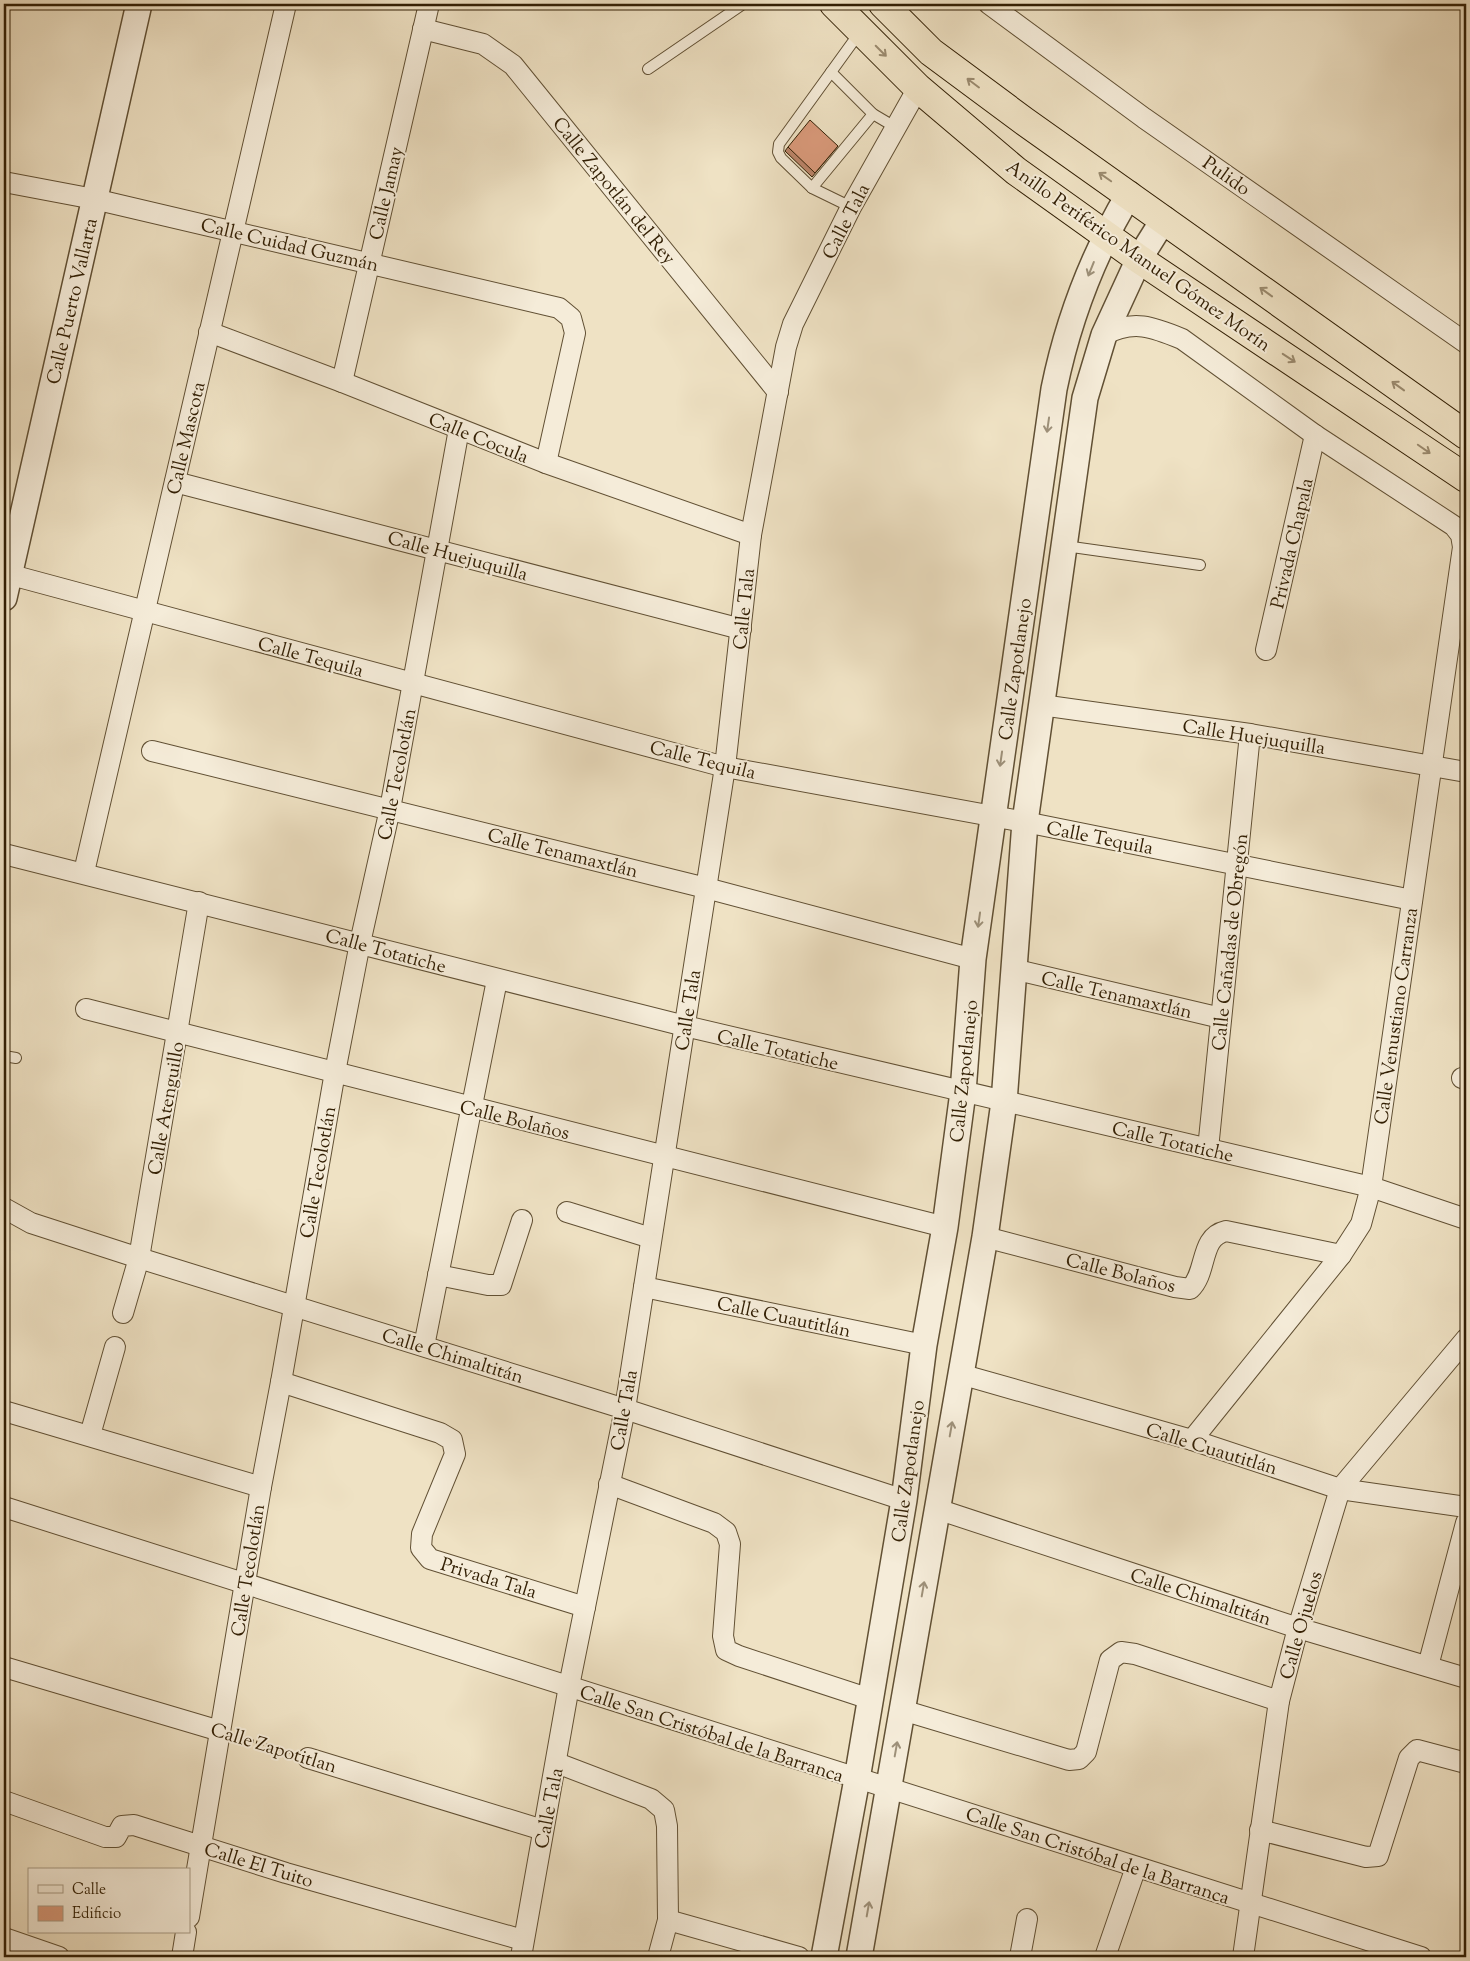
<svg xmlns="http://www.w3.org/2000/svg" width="1470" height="1961" viewBox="0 0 1470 1961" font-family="'Sorts Mill Goudy',serif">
  <rect width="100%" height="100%" fill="#efe2c4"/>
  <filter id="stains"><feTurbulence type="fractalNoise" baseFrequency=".004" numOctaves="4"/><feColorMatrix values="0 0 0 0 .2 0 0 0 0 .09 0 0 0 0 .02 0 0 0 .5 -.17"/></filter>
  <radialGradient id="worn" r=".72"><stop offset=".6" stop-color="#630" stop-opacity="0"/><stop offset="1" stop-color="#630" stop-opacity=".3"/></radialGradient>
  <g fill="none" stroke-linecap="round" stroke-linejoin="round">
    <g stroke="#615034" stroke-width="12">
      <g id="service">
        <path d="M860,32L779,144L778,152L781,158L812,188L873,114"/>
        <path d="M648,69L743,4"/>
        <path d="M831,72L873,114L895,127"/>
        <path d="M812,188L851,207"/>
        <path d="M1065,546L1200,565"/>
        <path d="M4,1056L16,1058"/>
      </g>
    </g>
    <g stroke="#615034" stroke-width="22">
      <g id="minor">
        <path d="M989,4L1144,118L1466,343"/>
        <path d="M423,29L483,44L513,65L778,392"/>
        <path d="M4,182L94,199L559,308L571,318L575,333L546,463"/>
        <path d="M209,332L342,382L546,463L751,535"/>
        <path d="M1104,335C1133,319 1153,327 1182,339L1315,435L1454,526L1461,535L1463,547L1371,1187L1361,1224L1341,1255L1192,1440"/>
        <path d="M342,382L429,4"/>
        <path d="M175,482L741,629"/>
        <path d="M4,573L725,767L1025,822L1412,900"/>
        <path d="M1266,650L1315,435"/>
        <path d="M1041,705L1250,734L1466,772"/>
        <path d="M152,751L706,888L973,959"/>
        <path d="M4,854L685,1026L1371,1187L1466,1219"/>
        <path d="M84,872L286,4"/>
        <path d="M1013,969L1221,1018"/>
        <path d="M86,1009L945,1227"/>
        <path d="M1462,1078L1466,1079"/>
        <path d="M1208,1149L1250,734"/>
        <path d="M4,1208L31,1223L139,1258L625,1409L904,1500"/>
        <path d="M567,1212L651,1238"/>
        <path d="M985,1237L1175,1287L1190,1289C1208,1272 1199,1237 1226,1231L1341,1255"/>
        <path d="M438,1275L488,1285H501L522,1220"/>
        <path d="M644,1287L924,1345"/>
        <path d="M123,1313L139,1258L199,902"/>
        <path d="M424,1346L497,980"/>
        <path d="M960,1374L1192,1440L1340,1489L1466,1507"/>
        <path d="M281,1382L440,1433L452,1440L455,1454L422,1534L421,1548L430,1559L585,1607"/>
        <path d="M4,1411L261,1487"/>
        <path d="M90,1435L115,1347"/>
        <path d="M609,1484L714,1523L726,1532L730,1544L723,1636L726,1650L739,1656L870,1699"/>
        <path d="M4,1507L1421,1957"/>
        <path d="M937,1509L1298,1628L1466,1678"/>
        <path d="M1428,1666L1466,1523"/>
        <path d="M4,1667L220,1731"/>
        <path d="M902,1710L1069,1760L1079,1759L1086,1752L1110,1660L1121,1652L1135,1654L1279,1701"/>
        <path d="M308,1758L543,1830"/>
        <path d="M557,1763L651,1799L664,1810L667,1826L668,1920L658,1957"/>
        <path d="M4,1801L105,1837H116L122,1826L134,1825L286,1873L523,1940"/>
        <path d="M1260,1830L1366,1857L1378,1856L1409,1758L1417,1750L1466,1763"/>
        <path d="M189,1917L261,1487L281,1382L335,1072L360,943L390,809L459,429"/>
        <path d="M668,1920L799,1957"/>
        <path d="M4,1938L59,1957"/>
        <path d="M182,1957L186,1932"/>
        <path d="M521,1957L569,1686L625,1409L725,767L751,535L786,347L793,324L851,207L918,88"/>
        <path d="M1020,1957L1027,1919"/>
        <path d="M1105,1957L1136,1867"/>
        <path d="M1243,1957L1279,1701L1298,1628L1340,1489L1466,1339"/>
      </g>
    </g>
    <g stroke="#615034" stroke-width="28">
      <g id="tertiary">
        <path d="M4,598L139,4"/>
        <path d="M824,1957L857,1779L904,1500L924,1345L945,1227L963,1092L973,959L1054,389C1068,320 1093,255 1129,194"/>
        <path d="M859,1957L985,1237L1004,1102L1025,822L1085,398L1104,335L1139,259L1164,219"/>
      </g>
    </g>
    <g stroke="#321f04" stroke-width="30">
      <g id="trunk">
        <path d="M834,4L918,88L1016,171L1139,259L1466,478"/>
        <path d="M883,4L931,52L1024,121L1466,435"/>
      </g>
    </g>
    <path stroke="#321f04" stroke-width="3" stroke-dasharray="1 2.5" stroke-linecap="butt" d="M236,1736L293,1753"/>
    <use href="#service" stroke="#f5ecd9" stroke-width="10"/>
    <use href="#minor" stroke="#f5ecd9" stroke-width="20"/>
    <use href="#tertiary" stroke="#f5ecd9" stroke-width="25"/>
    <use href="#trunk" stroke="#efe2c4" stroke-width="28"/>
  </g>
  <path fill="#bb8469" stroke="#321f04" d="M838,146L812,177L785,151L788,147Z"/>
  <path fill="#d9997a" stroke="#321f04" d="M810,120L838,146L815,173L788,147Z"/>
  <defs><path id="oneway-shaft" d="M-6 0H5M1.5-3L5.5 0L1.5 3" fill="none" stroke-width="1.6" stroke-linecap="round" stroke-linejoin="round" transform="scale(1.25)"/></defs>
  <g stroke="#9a8a6e">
    <use href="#oneway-shaft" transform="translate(881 51) rotate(45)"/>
    <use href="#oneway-shaft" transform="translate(973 83) rotate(-143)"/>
    <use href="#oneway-shaft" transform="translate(1105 177) rotate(-145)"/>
    <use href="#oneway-shaft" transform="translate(1266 292) rotate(-144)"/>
    <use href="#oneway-shaft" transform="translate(1289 358) rotate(33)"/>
    <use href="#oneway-shaft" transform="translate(1398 386) rotate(-144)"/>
    <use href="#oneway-shaft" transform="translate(1424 449) rotate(35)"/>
  </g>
  <g stroke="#9d9079">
    <use href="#oneway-shaft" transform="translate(1091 269) rotate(112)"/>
    <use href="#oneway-shaft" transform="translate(1048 425) rotate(98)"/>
    <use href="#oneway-shaft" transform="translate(1001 759) rotate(98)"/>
    <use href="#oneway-shaft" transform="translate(979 920) rotate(98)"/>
    <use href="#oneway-shaft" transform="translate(951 1429) rotate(-80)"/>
    <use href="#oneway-shaft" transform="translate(923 1589) rotate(-80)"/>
    <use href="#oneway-shaft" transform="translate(896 1749) rotate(-80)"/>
    <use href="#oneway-shaft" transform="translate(868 1909) rotate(-80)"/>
  </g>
  <g text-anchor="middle" stroke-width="4" stroke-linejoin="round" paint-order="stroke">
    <g font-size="19" fill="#321f04" stroke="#f5ecd9">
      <text transform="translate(1227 175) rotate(35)" y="7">Pulido</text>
      <text transform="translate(615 190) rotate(51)" y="7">Calle Zapotlán del Rey</text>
      <text transform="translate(385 193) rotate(-77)" y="7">Calle Jamay</text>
      <text transform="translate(845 221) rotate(-63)" y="7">Calle Tala</text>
      <text transform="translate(290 244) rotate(13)" y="7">Calle Cuidad Guzmán</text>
      <text transform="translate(1139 255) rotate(35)" y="7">Anillo Periférico Manuel Gómez Morín</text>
      <text transform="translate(71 301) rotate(-77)" y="7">Calle Puerto Vallarta</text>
      <text transform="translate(479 437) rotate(22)" y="7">Calle Cocula</text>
      <text transform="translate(185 438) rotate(-77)" y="7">Calle Mascota</text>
      <text transform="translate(1291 543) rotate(-77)" y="7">Privada Chapala</text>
      <text transform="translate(458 555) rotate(15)" y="7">Calle Huejuquilla</text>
      <text transform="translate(743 609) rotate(-84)" y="7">Calle Tala</text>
      <text transform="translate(311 656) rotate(15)" y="7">Calle Tequila</text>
      <text transform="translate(1014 669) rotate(-82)" y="7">Calle Zapotlanejo</text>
      <text transform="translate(1254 736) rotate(9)" y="7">Calle Huejuquilla</text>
      <text transform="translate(703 759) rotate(14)" y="7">Calle Tequila</text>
      <text transform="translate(396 774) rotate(-79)" y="7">Calle Tecolotlán</text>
      <text transform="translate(1100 837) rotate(11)" y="7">Calle Tequila</text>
      <text transform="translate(563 852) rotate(14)" y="7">Calle Tenamaxtlán</text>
      <text transform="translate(1229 942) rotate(-84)" y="7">Calle Cañadas de Obregón</text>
      <text transform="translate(386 950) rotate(15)" y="7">Calle Totatiche</text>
      <text transform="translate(1117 994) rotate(13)" y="7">Calle Tenamaxtlán</text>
      <text transform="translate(687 1010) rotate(-81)" y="7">Calle Tala</text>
      <text transform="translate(1395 1016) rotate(-82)" y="7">Calle Venustiano Carranza</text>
      <text transform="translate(778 1049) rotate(13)" y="7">Calle Totatiche</text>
      <text transform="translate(963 1071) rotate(-84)" y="7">Calle Zapotlanejo</text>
      <text transform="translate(165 1108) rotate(-80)" y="7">Calle Atenguillo</text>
      <text transform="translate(515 1119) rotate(14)" y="7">Calle Bolaños</text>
      <text transform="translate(1173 1141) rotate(13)" y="7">Calle Totatiche</text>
      <text transform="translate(317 1172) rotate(-80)" y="7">Calle Tecolotlán</text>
      <text transform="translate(1121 1272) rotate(14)" y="7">Calle Bolaños</text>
      <text transform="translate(784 1316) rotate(12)" y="7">Calle Cuautitlán</text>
      <text transform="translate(453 1355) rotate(17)" y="7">Calle Chimaltitán</text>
      <text transform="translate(623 1410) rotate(-80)" y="7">Calle Tala</text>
      <text transform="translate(1212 1448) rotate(17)" y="7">Calle Cuautitlán</text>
      <text transform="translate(907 1471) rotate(-82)" y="7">Calle Zapotlanejo</text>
      <text transform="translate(247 1570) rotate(-81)" y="7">Calle Tecolotlán</text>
      <text transform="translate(489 1577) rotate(17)" y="7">Privada Tala</text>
      <text transform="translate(1201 1596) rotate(18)" y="7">Calle Chimaltitán</text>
      <text transform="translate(1300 1625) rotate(-74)" y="7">Calle Ojuelos</text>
      <text transform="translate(712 1733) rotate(18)" y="7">Calle San Cristóbal de la Barranca</text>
      <text transform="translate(274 1747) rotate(17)" y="7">Calle Zapotitlan</text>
      <text transform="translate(548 1808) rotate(-79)" y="7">Calle Tala</text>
      <text transform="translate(1098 1855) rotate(18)" y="7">Calle San Cristóbal de la Barranca</text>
      <text transform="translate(259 1864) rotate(17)" y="7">Calle El Tuito</text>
    </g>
  </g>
  <rect width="1470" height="1961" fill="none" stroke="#efe2c4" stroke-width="20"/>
  <rect x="5" y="5" width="1460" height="1951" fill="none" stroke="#321f04" stroke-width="2.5"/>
  <rect x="10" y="10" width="1450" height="1941" fill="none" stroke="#321f04"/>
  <rect x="28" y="1868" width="162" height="65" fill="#f5ecd9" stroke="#a79a84"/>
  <rect x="38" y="1885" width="25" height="8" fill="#f5ecd9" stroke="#a79a84"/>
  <text x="72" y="1894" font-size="15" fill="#321f04">Calle</text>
  <rect x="38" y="1906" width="25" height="15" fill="#d9997a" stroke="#a79a84"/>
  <text x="72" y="1918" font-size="15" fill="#321f04">Edificio</text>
  <rect width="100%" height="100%" filter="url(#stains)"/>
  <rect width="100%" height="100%" fill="url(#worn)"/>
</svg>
